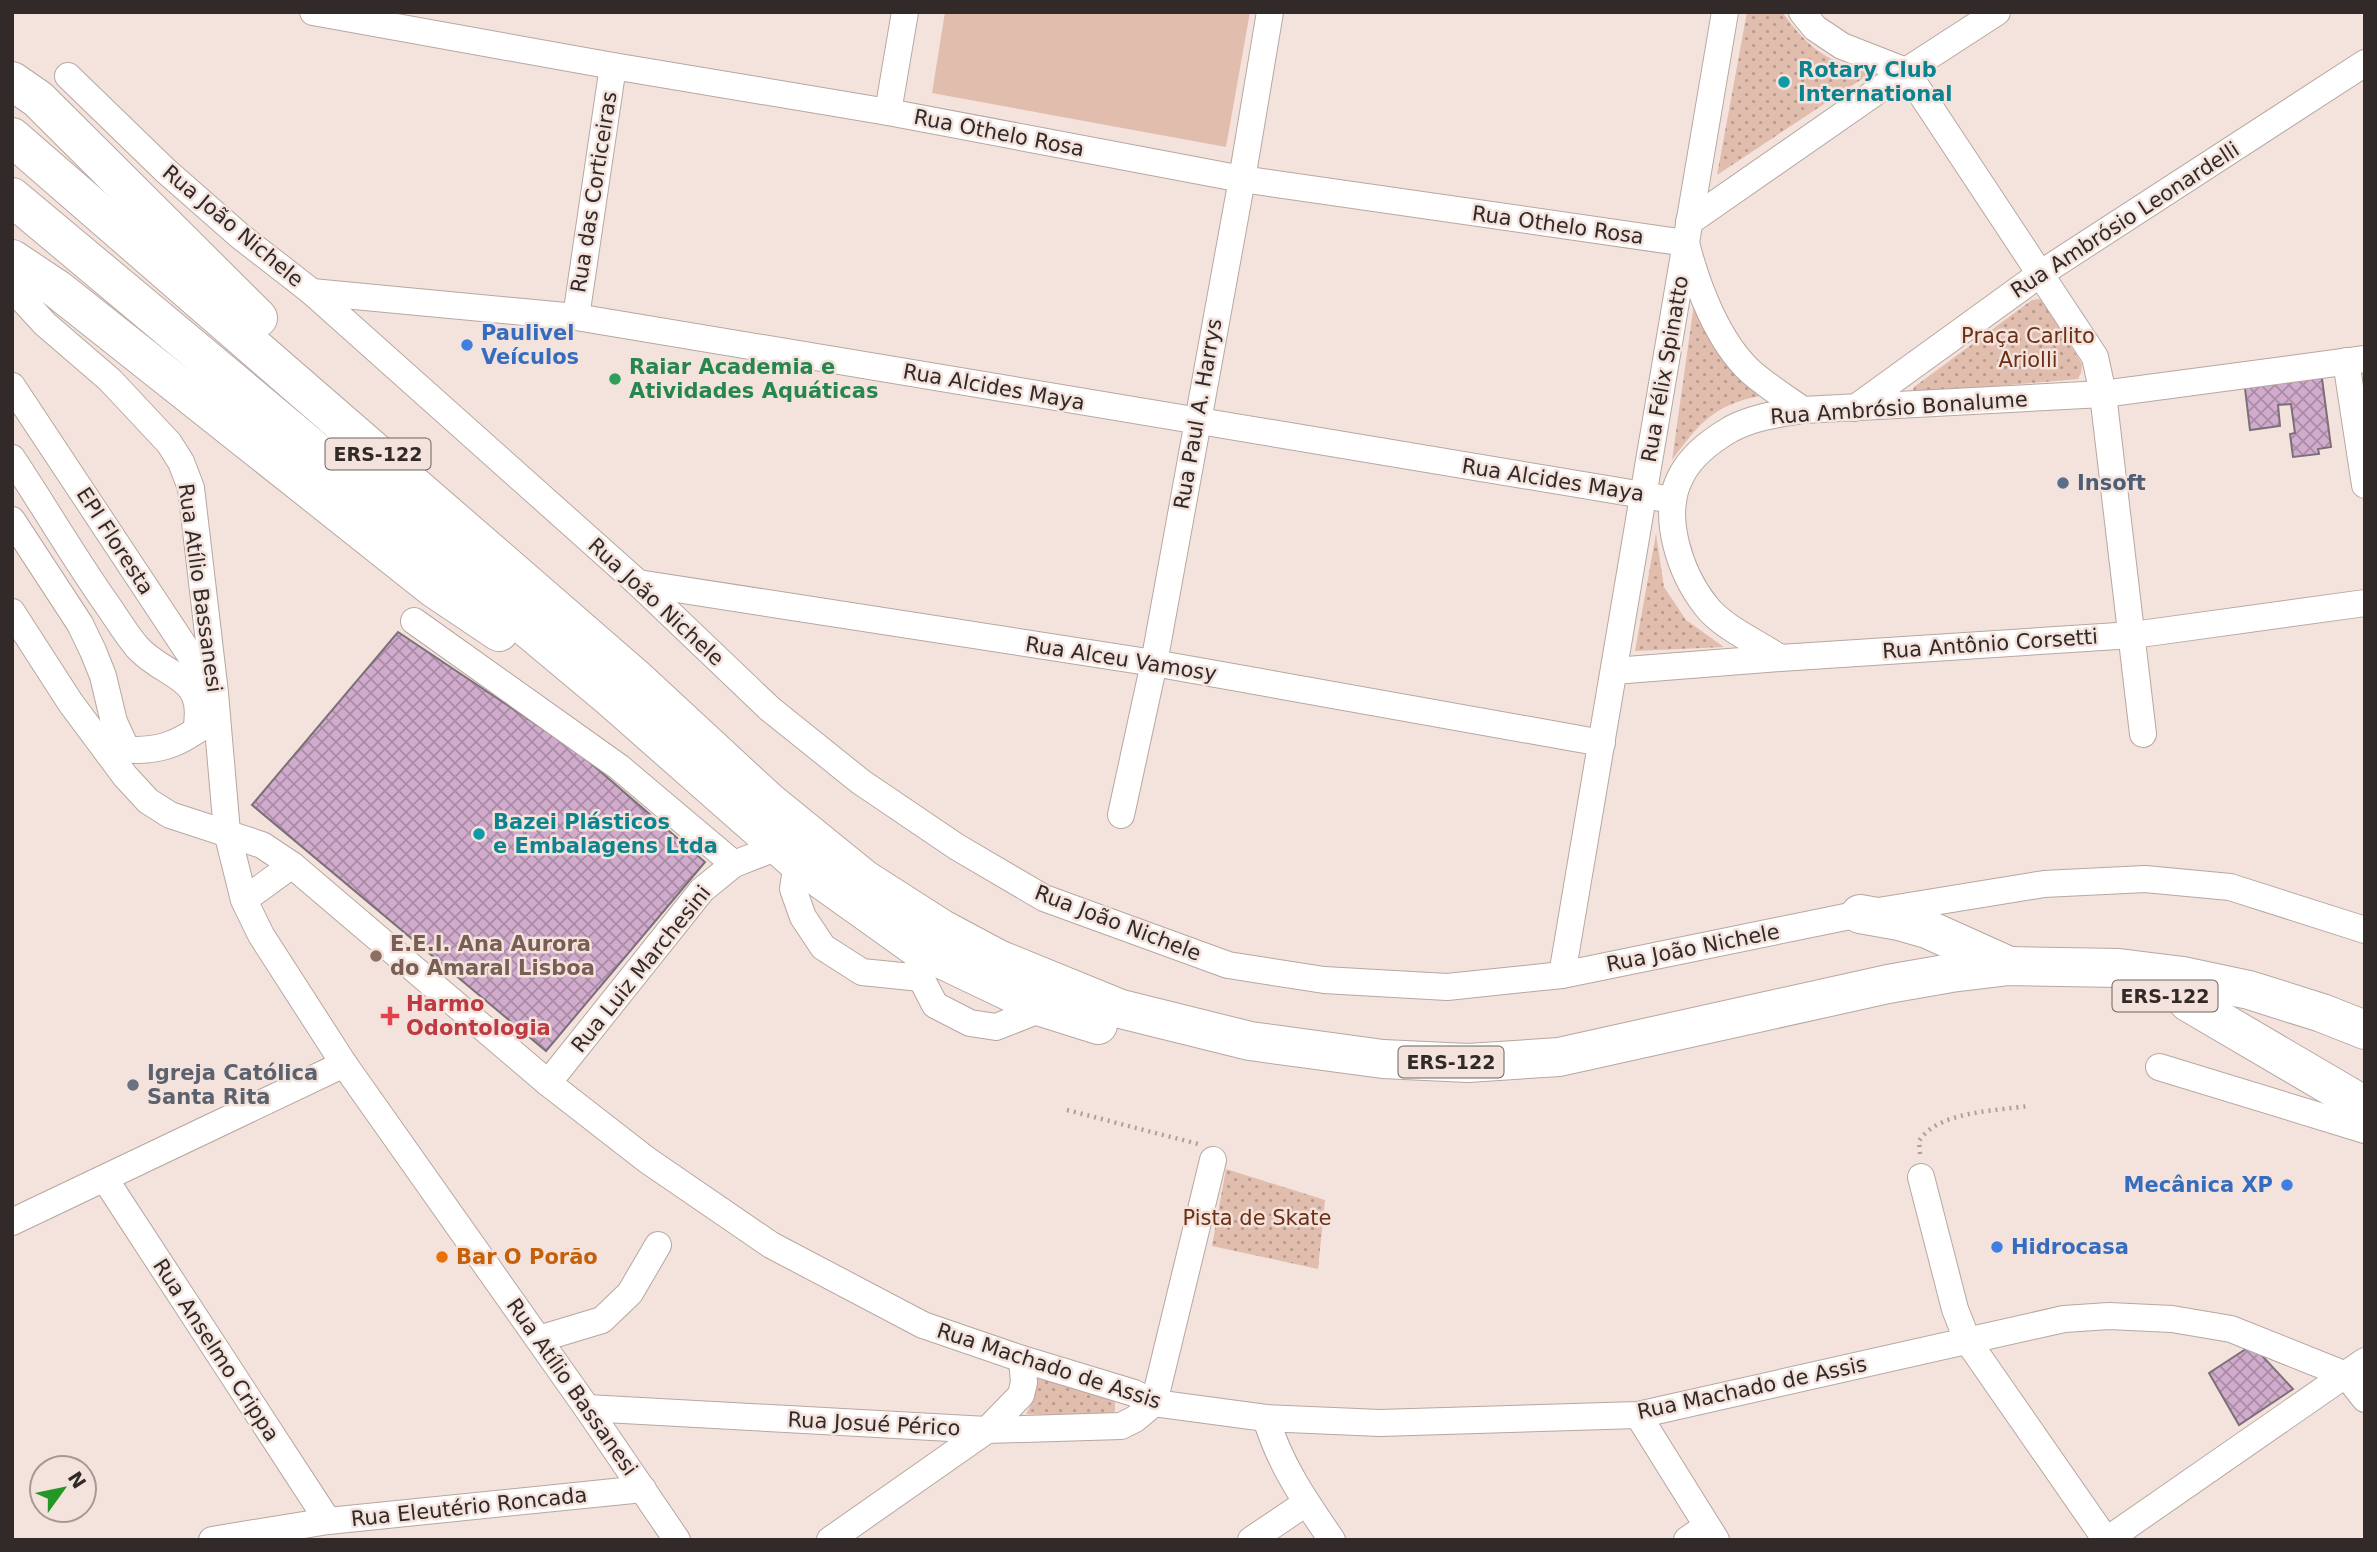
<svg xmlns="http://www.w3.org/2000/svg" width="2377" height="1552" viewBox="0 0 2377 1552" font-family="'DejaVu Sans',sans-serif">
  <defs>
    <pattern id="green-dots" width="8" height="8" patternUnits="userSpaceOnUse" patternTransform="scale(1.75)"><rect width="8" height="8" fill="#e1bdae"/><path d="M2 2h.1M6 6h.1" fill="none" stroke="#b79a8e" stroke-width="1.8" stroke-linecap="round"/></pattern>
    <pattern id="building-cross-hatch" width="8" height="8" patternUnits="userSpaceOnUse" patternTransform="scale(1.75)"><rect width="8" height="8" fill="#d1abcc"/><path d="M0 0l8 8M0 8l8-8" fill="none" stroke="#aa8ba6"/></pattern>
  </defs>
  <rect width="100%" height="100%" fill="#f4e3dc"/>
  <g fill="url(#green-dots)">
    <path d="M1747,12H1782C1810,50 1826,61 1871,73L1717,175Z"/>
    <path d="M2038,299L2042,300L2082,364L2081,373L2078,379L1916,393L1913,390L1914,387L2032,300Z"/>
    <path d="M1694,304L1745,384L1760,396C1713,405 1699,424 1672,460Z"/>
    <path d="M1656,534L1664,587L1686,620L1724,647L1635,651Z"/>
    <path d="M1226,1169L1325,1200L1318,1269L1212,1246Z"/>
    <path d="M1031,1377L1109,1395L1115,1403V1411L1109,1418L1026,1414C1034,1401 1035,1392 1031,1377Z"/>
  </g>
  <path fill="#e1bdae" d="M945,12H1250L1226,147L932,93Z"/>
  <g fill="url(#building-cross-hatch)" stroke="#7b6f79" stroke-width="2">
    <path d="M2321,371L2331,447L2318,449L2319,454L2293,457L2290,434L2295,433L2291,404L2278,405L2280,426L2250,430L2244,380Z"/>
    <path d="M398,632L579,753L705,862L546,1051L252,805Z"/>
    <path d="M2252,1345L2293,1389L2239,1425L2209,1373Z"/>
  </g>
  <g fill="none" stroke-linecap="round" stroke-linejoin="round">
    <g stroke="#b7a7a1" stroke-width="28">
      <g id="minor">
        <path d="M313,12L613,66L888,112L1242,179L1686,243C1697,286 1718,342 1751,372C1767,386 1786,398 1803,410"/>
        <path d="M1802,12L1815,28L1842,46L1906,71L2095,357L2103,394L2143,734"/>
        <path d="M68,76L166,171L240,236L312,292L638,583L770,709L861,782L957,847L1044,898L1228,965L1324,980L1447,987L1562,975L1860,914L2044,884L2145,879L2230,887L2365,930"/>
        <path d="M888,112L905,12"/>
        <path d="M1689,222L1906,71L1997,12"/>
        <path d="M12,288L45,324L110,380L169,443L181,462L191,488L215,693L227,832L244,900L261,935L344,1064L587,1408L677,1540"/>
        <path d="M312,292L576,317L1673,500"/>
        <path d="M576,317L613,66"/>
        <path d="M2346,361L2365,485"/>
        <path d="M12,386L212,688"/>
        <path d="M1855,408L2040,274L2365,63"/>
        <path d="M12,458C44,506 73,556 106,603C116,617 126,634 137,647C167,680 207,673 196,731"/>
        <path d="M12,520L80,624L93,651L103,676L114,722L127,750"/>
        <path d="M638,583L1154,663L1602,743"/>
        <path d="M12,612L70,702L125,776L148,801L170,815L262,845L292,865L548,1083L647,1160L771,1245L923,1325L1022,1359L1134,1393L1154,1403L1266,1418L1380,1423L1638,1415L2064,1319L2109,1316L2172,1319L2231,1329L2346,1375L2365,1399"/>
        <path d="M414,621L619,767L734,864"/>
        <path d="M1780,658C1758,643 1722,627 1706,606C1680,573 1660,515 1681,476C1691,456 1712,440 1731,429C1754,417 1778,414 1803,410L2103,394L2365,359"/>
        <path d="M1614,671L1780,658L2133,635L2365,603"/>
        <path d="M111,748C153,754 178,747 210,720"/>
        <path d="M1121,815L1154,663L1242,179L1270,12"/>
        <path d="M797,862L793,889L803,917L823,947L862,972L921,978"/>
        <path d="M244,900L292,865"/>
        <path d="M918,960L921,978L935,1005L970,1023L996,1027L1044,1008"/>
        <path d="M1562,975L1725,12"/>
        <path d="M2159,1067L2365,1130"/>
        <path d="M548,1083L702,890L734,864L778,847"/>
        <path d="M1921,1177L1955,1309L1967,1340L2106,1540"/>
        <path d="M105,1179L328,1521"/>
        <path d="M12,1222L344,1064"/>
        <path d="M539,1339L602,1320L630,1293L658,1245"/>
        <path d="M1154,1403L1213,1160"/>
        <path d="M587,1408L987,1430L1121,1426L1135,1419L1154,1403"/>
        <path d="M1638,1415L1716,1540"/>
        <path d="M1266,1418C1279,1463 1305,1501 1332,1540"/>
        <path d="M212,1540L328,1521L643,1489"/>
        <path d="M830,1540L987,1430L1021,1395L1024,1382L1022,1359"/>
        <path d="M1251,1540L1306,1503"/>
        <path d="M1687,1540L1707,1526"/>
        <path d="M2107,1540L2365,1361"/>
      </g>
    </g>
    <g stroke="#b7a7a1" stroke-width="40">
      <g id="highway">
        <path d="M12,81L38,99L258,318"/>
        <path d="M12,137L633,676L768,801L864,879L942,929L998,959L1121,1009L1250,1041L1383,1059L1468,1063L1559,1057L1888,984L1951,973L2009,966L2119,968L2183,976L2249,990L2322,1013L2365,1030"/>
        <path d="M12,197L612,699L797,862L916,947L1044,1008L1098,1025"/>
        <path d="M12,259L57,289L435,589L499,632"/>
        <path d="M1860,914L1899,921L1927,929L2007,965"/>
        <path d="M2188,1002L2365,1106"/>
      </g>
    </g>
    <g stroke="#ac9f9a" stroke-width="4.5" stroke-dasharray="2 5" stroke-linecap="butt">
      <path d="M1067,1110L1198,1144"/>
      <path d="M1920,1154L1919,1141C1938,1111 1996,1111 2028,1106"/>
    </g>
    <use href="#minor" stroke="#fff" stroke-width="26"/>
    <use href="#highway" stroke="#fff" stroke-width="38"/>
  </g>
  <g fill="#0f9aa8" stroke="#f4e3dc" stroke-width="2.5">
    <circle cx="1784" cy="82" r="7"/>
    <circle cx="479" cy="834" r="7"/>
  </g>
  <g fill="#3f7fe0" stroke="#f4e3dc" stroke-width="2.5">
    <circle cx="467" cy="345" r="7"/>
    <circle cx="2287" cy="1185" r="7"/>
    <circle cx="1997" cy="1247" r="7"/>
  </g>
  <circle fill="#2e9e5b" stroke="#f4e3dc" stroke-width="2.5" cx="615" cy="379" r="7"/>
  <circle fill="#5c6f8a" stroke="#f4e3dc" stroke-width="2.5" cx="2063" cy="483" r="7"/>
  <circle fill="#8d6e63" stroke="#f4e3dc" stroke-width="2.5" cx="376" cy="956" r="7"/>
  <path fill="#e0444e" stroke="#f4e3dc" stroke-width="2.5" d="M386.5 1005.5h7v7h7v7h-7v7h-7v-7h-7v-7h7z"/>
  <circle fill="#6b7280" stroke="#f4e3dc" stroke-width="2.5" cx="133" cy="1085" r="7"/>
  <circle fill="#e8710a" stroke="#f4e3dc" stroke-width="2.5" cx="442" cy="1257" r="7"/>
  <g text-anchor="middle" stroke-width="5" stroke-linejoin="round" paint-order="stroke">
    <g fill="#f4e3dc" stroke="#6c625e" stroke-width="2">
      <rect x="325.5" y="438.5" width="105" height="31" rx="5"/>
      <rect x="2112.5" y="980.5" width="105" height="31" rx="5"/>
      <rect x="1398.5" y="1046.5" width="105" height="31" rx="5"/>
    </g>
    <g font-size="19" font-weight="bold" fill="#312a28">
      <text x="378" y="461">ERS-122</text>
      <text x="2165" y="1003">ERS-122</text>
      <text x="1451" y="1069">ERS-122</text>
    </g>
    <g font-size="21" font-weight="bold" fill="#0d838f" stroke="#f4e3dc" text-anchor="start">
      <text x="1798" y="77">Rotary Club<tspan x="1798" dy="24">International</tspan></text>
      <text x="493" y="829">Bazei Plásticos<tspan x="493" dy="24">e Embalagens Ltda</tspan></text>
    </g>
    <g font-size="21" fill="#312a28" stroke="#f4e3dc">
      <text transform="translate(999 133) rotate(11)" y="7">Rua Othelo Rosa</text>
      <text transform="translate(594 192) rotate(-81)" y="7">Rua das Corticeiras</text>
      <text transform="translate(2125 220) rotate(-33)" y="7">Rua Ambrósio Leonardelli</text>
      <text transform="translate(1558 225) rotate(8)" y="7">Rua Othelo Rosa</text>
      <text transform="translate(233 226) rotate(40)" y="7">Rua João Nichele</text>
      <text transform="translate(1665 369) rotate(-80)" y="7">Rua Félix Spinatto</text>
      <text transform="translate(994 387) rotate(10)" y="7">Rua Alcides Maya</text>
      <text transform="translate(1899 408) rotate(-4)" y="7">Rua Ambrósio Bonalume</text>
      <text transform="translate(1198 414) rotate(-80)" y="7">Rua Paul A. Harrys</text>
      <text transform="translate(1553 480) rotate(9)" y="7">Rua Alcides Maya</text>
      <text transform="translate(115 541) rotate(57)" y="7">EPI Floresta</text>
      <text transform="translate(200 588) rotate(82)" y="7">Rua Atílio Bassanesi</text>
      <text transform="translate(656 602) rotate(43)" y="7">Rua João Nichele</text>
      <text transform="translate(1990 644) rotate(-4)" y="7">Rua Antônio Corsetti</text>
      <text transform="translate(1121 659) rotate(9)" y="7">Rua Alceu Vamosy</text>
      <text transform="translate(1118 923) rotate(21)" y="7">Rua João Nichele</text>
      <text transform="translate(1693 948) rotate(-11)" y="7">Rua João Nichele</text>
      <text transform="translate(641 969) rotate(-51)" y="7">Rua Luiz Marchesini</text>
      <text transform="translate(216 1350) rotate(57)" y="7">Rua Anselmo Crippa</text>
      <text transform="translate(1049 1366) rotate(18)" y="7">Rua Machado de Assis</text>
      <text transform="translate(572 1387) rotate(55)" y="7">Rua Atílio Bassanesi</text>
      <text transform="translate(1752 1388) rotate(-12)" y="7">Rua Machado de Assis</text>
      <text transform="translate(874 1424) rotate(3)" y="7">Rua Josué Périco</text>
      <text transform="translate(469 1507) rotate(-6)" y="7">Rua Eleutério Roncada</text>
    </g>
    <g font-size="21" font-weight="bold" fill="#366cbe" stroke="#f4e3dc" text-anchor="start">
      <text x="481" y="340">Paulivel<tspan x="481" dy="24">Veículos</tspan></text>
      <text x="2273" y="1192" text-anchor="end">Mecânica XP</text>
      <text x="2011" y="1254">Hidrocasa</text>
    </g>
    <g font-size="21" fill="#6a2f14" stroke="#f4e3dc">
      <text x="2028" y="343">Praça Carlito<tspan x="2028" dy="24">Ariolli</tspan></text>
      <text x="1257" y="1225">Pista de Skate</text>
    </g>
    <g font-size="21" font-weight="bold" fill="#27864d" stroke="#f4e3dc" text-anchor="start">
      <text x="629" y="374">Raiar Academia e<tspan x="629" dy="24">Atividades Aquáticas</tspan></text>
    </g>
    <g font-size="21" font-weight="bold" fill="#4e5e75" stroke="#f4e3dc" text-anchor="start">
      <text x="2077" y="490">Insoft</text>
    </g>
    <g font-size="21" font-weight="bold" fill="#785e54" stroke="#f4e3dc" text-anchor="start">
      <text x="390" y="951">E.E.I. Ana Aurora<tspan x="390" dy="24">do Amaral Lisboa</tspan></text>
    </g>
    <g font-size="21" font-weight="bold" fill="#be3a42" stroke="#f4e3dc" text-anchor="start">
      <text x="406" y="1011">Harmo<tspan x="406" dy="24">Odontologia</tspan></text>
    </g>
    <g font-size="21" font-weight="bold" fill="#5b616d" stroke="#f4e3dc" text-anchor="start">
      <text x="147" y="1080">Igreja Católica<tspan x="147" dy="24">Santa Rita</tspan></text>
    </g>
    <g font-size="21" font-weight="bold" fill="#c56008" stroke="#f4e3dc" text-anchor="start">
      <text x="456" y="1264">Bar O Porão</text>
    </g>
  </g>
  <rect width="2377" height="1552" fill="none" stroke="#312a28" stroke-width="28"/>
  <g transform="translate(63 1489) rotate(57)"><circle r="33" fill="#f4e3dc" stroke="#a69994" stroke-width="2"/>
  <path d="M0-5L12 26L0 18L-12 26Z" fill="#249827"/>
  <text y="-10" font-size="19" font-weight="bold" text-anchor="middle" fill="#312a28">N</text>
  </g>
</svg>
